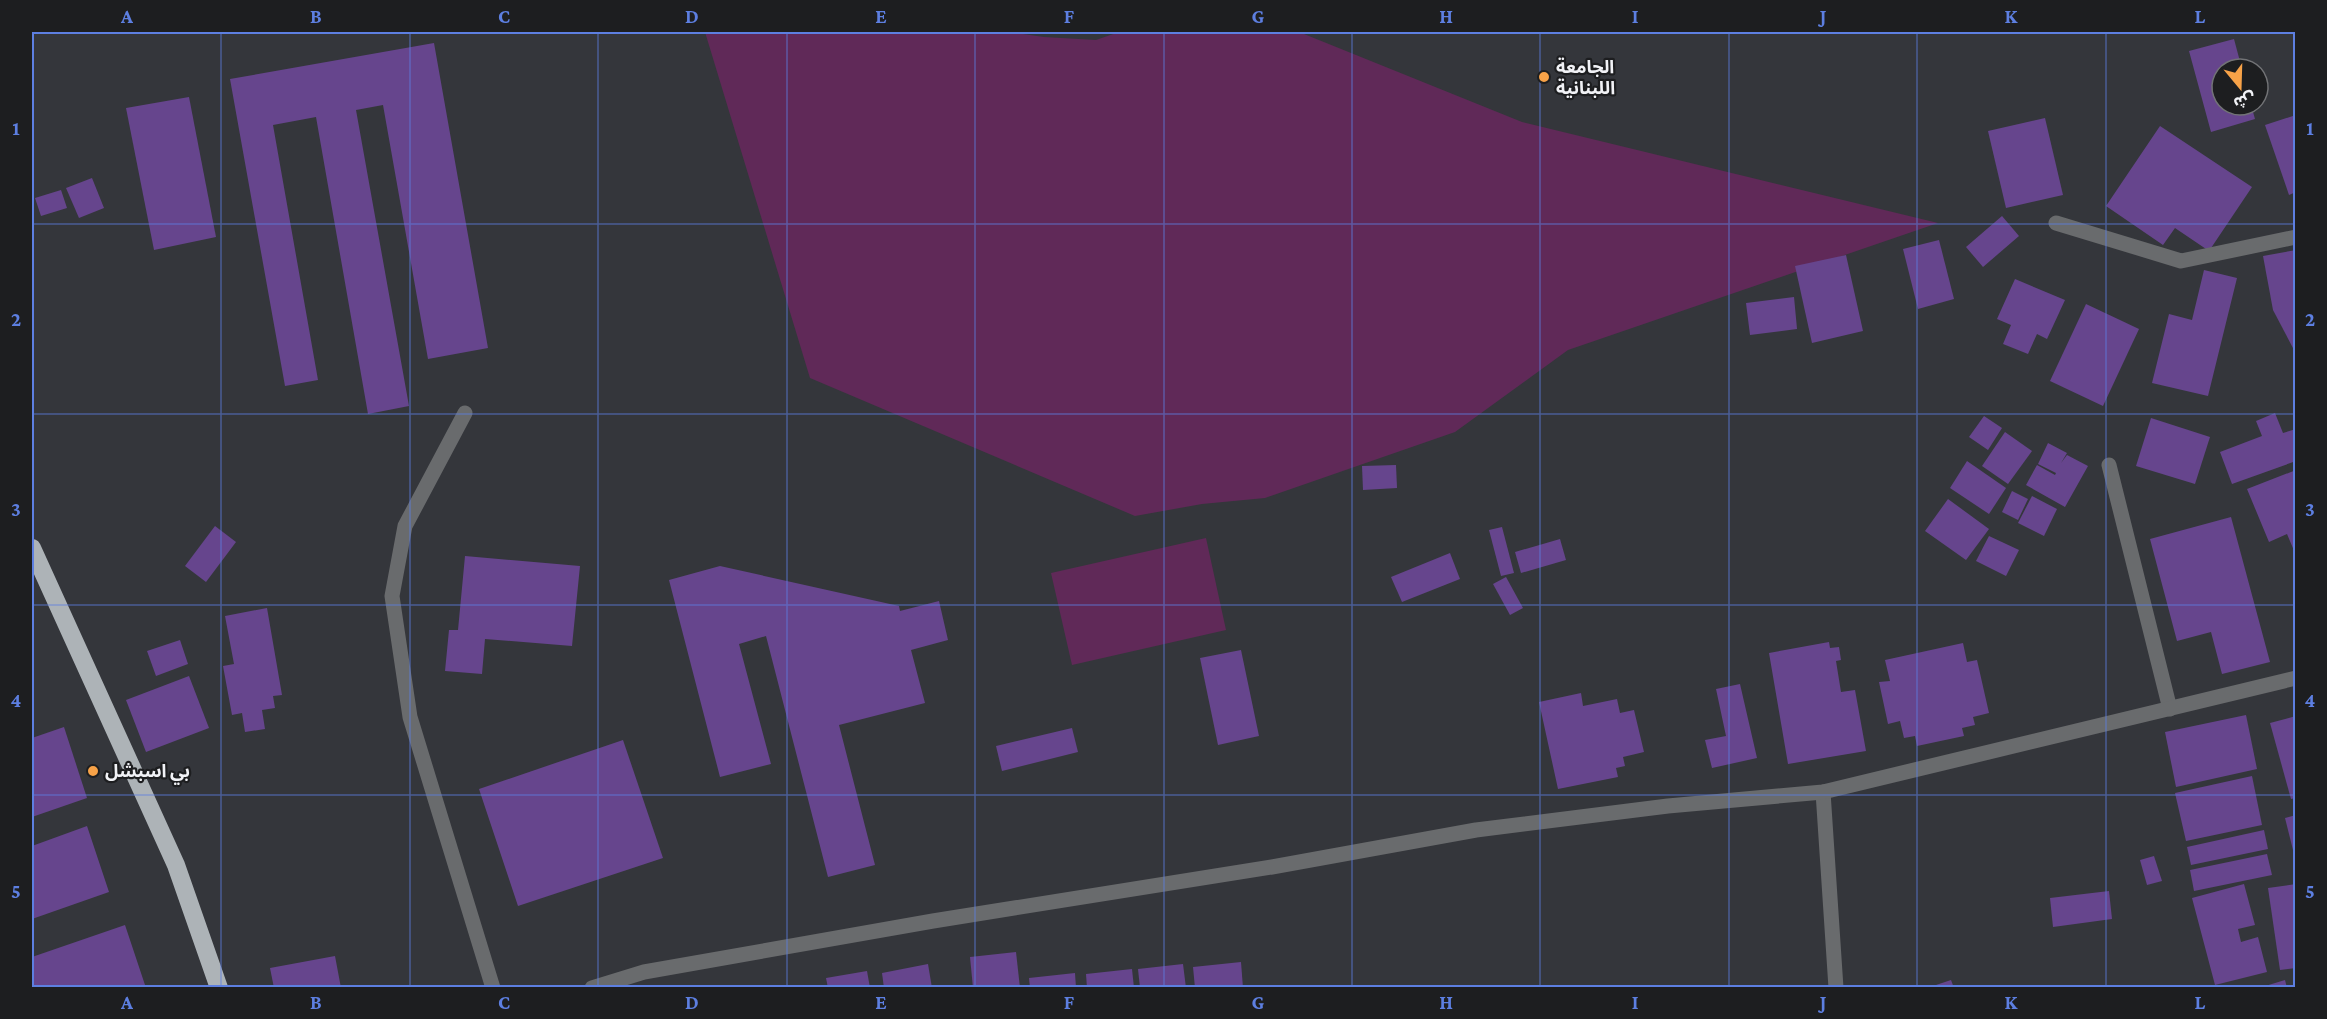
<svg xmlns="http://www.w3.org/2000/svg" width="2327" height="1019" viewBox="0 0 2327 1019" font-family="'Crimson Pro','Noto Sans Arabic',serif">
  <rect width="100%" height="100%" fill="#34363b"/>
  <g fill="#602958">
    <path d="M705,32H1008L1044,37L1096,40L1119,32H1299L1522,122L1938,223L1568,350L1455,432L1265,498L1202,504L1135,516L810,378Z"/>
    <path d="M1206,538L1226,630L1072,665L1051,573Z"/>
  </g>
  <g fill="#66458d">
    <path d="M2234,39L2242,69H2222V105H2251L2255,119L2211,132L2189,51Z"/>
    <path d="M434,43L488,348L428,359L383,105L356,110L409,406L368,414L316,117L273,125L318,380L285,386L230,79Z"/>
    <path d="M189,97L216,237L154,250L126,108Z"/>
    <path d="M2296,115V192L2289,195L2265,125Z"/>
    <path d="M2045,118L2063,195L2006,208L1988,131Z"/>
    <path d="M2160,126L2252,187L2209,251L2175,228L2163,245L2106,206Z"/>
    <path d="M92,178L104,208L79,218L66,188Z"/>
    <path d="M61,190L67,208L41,216L35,198Z"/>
    <path d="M2002,216L2019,236L1983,267L1966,247Z"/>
    <path d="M1939,240L1954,299L1918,309L1903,249Z"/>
    <path d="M2296,250V350H2294L2273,310L2263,256Z"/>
    <path d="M1846,255L1863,331L1812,343L1795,266Z"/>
    <path d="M2204,270L2237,278L2208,396L2152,383L2169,314L2192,320Z"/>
    <path d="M2015,279L2065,300L2047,339L2037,334L2028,354L2003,344L2011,325L1997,319Z"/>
    <path d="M1794,297L1797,329L1750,335L1746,303Z"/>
    <path d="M2086,304L2139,329L2103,406L2050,381Z"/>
    <path d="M2275,413L2283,433L2296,429V461L2232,484L2220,452L2262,436L2256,421Z"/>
    <path d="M1984,416L2002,428L1988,450L1969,437Z"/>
    <path d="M2151,418L2210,437L2195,484L2136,466Z"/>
    <path d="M2005,432L2032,451L2008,484L1982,466Z"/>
    <path d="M2048,443L2067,453L2061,463L2067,455L2088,466L2065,507L2026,485L2037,465L2055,475L2056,473L2038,464Z"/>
    <path d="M1967,461L2006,488L1989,514L1950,488Z"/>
    <path d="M1396,465L1397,488L1363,490L1362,466Z"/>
    <path d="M2296,470V553H2295L2287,534L2269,542L2247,489Z"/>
    <path d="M2012,491L2028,499L2018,520L2002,512Z"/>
    <path d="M2032,496L2057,509L2044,536L2018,523Z"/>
    <path d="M1948,499L1989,529L1966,560L1925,531Z"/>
    <path d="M2231,517L2270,662L2222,674L2211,632L2177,641L2150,539Z"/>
    <path d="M215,526L236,542L206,582L185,566Z"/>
    <path d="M1502,527L1514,573L1501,576L1489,530Z"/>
    <path d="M1989,536L2019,550L2006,576L1976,561Z"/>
    <path d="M1560,539L1566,560L1521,573L1515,552Z"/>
    <path d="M1450,553L1460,579L1402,602L1391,577Z"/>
    <path d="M465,556L580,566L572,646L485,639L482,674L445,671L449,630H458Z"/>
    <path d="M720,566L899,606L900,611L939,601L948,640L911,650L925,703L839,725L875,865L828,877L766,636L739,644L771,764L720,777L669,580Z"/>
    <path d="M1506,577L1523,608L1510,615L1493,584Z"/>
    <path d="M267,608L282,695L273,696L275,708L262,710L265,729L245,732L242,713L232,715L223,666L234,664L225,616Z"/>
    <path d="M180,640L188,664L156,676L147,651Z"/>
    <path d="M1829,642L1830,648L1839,647L1841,660L1836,661L1841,692L1855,690L1866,751L1788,764L1769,653Z"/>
    <path d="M1963,643L1967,662L1977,660L1989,713L1973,717L1975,725L1962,728L1964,736L1917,746L1915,736L1904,738L1900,721L1888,724L1879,682L1890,681L1885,660Z"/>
    <path d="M1241,650L1259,736L1218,745L1200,658Z"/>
    <path d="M189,676L209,728L146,752L126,700Z"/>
    <path d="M1740,684L1757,758L1712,768L1705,740L1726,736L1716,689Z"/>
    <path d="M1581,693L1583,706L1617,699L1620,713L1634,710L1644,752L1623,757L1625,766L1616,768L1618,777L1558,789L1539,702Z"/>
    <path d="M2246,715L2257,769L2176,787L2165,732Z"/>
    <path d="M2296,716V798L2291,799L2270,723Z"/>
    <path d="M64,727L87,798L32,817V738Z"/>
    <path d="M1072,728L1078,752L1002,771L996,746Z"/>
    <path d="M623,740L663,858L518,906L479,789Z"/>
    <path d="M2252,776L2262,825L2186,841L2175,793Z"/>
    <path d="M2296,815V857L2295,858L2285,818Z"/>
    <path d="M87,826L109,892L32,919V846Z"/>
    <path d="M2264,830L2268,849L2191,865L2187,847Z"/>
    <path d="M2267,854L2272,875L2194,891L2190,870Z"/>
    <path d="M2154,856L2162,881L2147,885L2140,860Z"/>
    <path d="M2244,884L2255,925L2238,929L2241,942L2258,937L2267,972L2215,985L2192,898Z"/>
    <path d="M2296,884V968L2280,970L2268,888Z"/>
    <path d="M2109,891L2112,919L2053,927L2050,898Z"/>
    <path d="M125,925L146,988H32V957Z"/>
    <path d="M1016,952L1020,988H973L970,957Z"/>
    <path d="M335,956L341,988H274L270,968Z"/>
    <path d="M1241,962L1243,988H1195L1193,967Z"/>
    <path d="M928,964L932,988H884L882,973Z"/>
    <path d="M1183,964L1186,988H1140L1138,969Z"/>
    <path d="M1132,969L1134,988H1087L1086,974Z"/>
    <path d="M867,971L870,988H828L826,978Z"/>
    <path d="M1075,973L1076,988H1030L1029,978Z"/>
    <path d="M1951,980L1954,988H1930V987Z"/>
    <path d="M2285,980L2287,988H2262V987Z"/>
  </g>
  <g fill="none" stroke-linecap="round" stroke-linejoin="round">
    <path stroke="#696b6d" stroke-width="15" d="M465,413L405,526L392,596L410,717L493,988"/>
    <g stroke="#696b6d" stroke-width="15">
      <path d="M2056,223L2181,261L2296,237"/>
      <path d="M2109,465L2170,709"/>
      <path d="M1823,792L1836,988"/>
      <path d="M592,988L644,972L933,921L1272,867L1476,830L1668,806L1823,792L2296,678"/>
    </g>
    <path stroke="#adb3b7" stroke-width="18" d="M32,548L176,865L219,988"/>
  </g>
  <path fill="none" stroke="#5d7fe1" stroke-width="1.5" stroke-opacity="0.55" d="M221,32V988M410,32V988M598,32V988M787,32V988M975,32V988M1164,32V988M1352,32V988M1540,32V988M1729,32V988M1917,32V988M2106,32V988M32,224H2296M32,414H2296M32,605H2296M32,795H2296"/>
  <g fill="#f7a248" stroke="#1d1e20" stroke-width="2">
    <circle cx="1544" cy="77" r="6"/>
    <circle cx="93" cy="771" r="6"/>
  </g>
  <g text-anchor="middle" stroke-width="4.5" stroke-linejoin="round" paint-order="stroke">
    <g font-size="18" font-weight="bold" fill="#f1f2f6" stroke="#1d1e20" text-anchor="start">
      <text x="1556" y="73">الجامعة<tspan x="1556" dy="21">اللبنانية</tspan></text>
      <text x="105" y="777">بي اسبشل</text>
    </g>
  </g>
  <rect width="2327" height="1019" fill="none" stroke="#1d1e20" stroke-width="66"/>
  <g transform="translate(2240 87) rotate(161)"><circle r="28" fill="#1d1e20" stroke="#727376" stroke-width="1.5"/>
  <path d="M0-4.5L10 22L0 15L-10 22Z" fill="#f7a248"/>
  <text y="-9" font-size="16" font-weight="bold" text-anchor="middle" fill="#f1f2f6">ش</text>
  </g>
  <rect x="33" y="33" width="2261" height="953" fill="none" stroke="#5d7fe1" stroke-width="2"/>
  <g font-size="20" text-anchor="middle" font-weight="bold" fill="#5d7fe1">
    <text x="127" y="23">A</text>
    <text x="316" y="23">B</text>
    <text x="504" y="23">C</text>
    <text x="692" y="23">D</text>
    <text x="881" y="23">E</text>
    <text x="1069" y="23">F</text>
    <text x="1258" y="23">G</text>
    <text x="1446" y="23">H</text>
    <text x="1635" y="23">I</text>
    <text x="1823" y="23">J</text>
    <text x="2011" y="23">K</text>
    <text x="2200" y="23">L</text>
    <text x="16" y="135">1</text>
    <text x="2310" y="135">1</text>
    <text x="16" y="326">2</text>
    <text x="2310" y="326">2</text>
    <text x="16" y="516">3</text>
    <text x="2310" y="516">3</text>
    <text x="16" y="707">4</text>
    <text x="2310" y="707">4</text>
    <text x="16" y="898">5</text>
    <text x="2310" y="898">5</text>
    <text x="127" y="1009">A</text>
    <text x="316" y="1009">B</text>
    <text x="504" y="1009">C</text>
    <text x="692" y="1009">D</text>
    <text x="881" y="1009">E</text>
    <text x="1069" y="1009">F</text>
    <text x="1258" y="1009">G</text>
    <text x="1446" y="1009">H</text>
    <text x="1635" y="1009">I</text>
    <text x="1823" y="1009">J</text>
    <text x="2011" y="1009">K</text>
    <text x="2200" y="1009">L</text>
  </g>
</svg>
